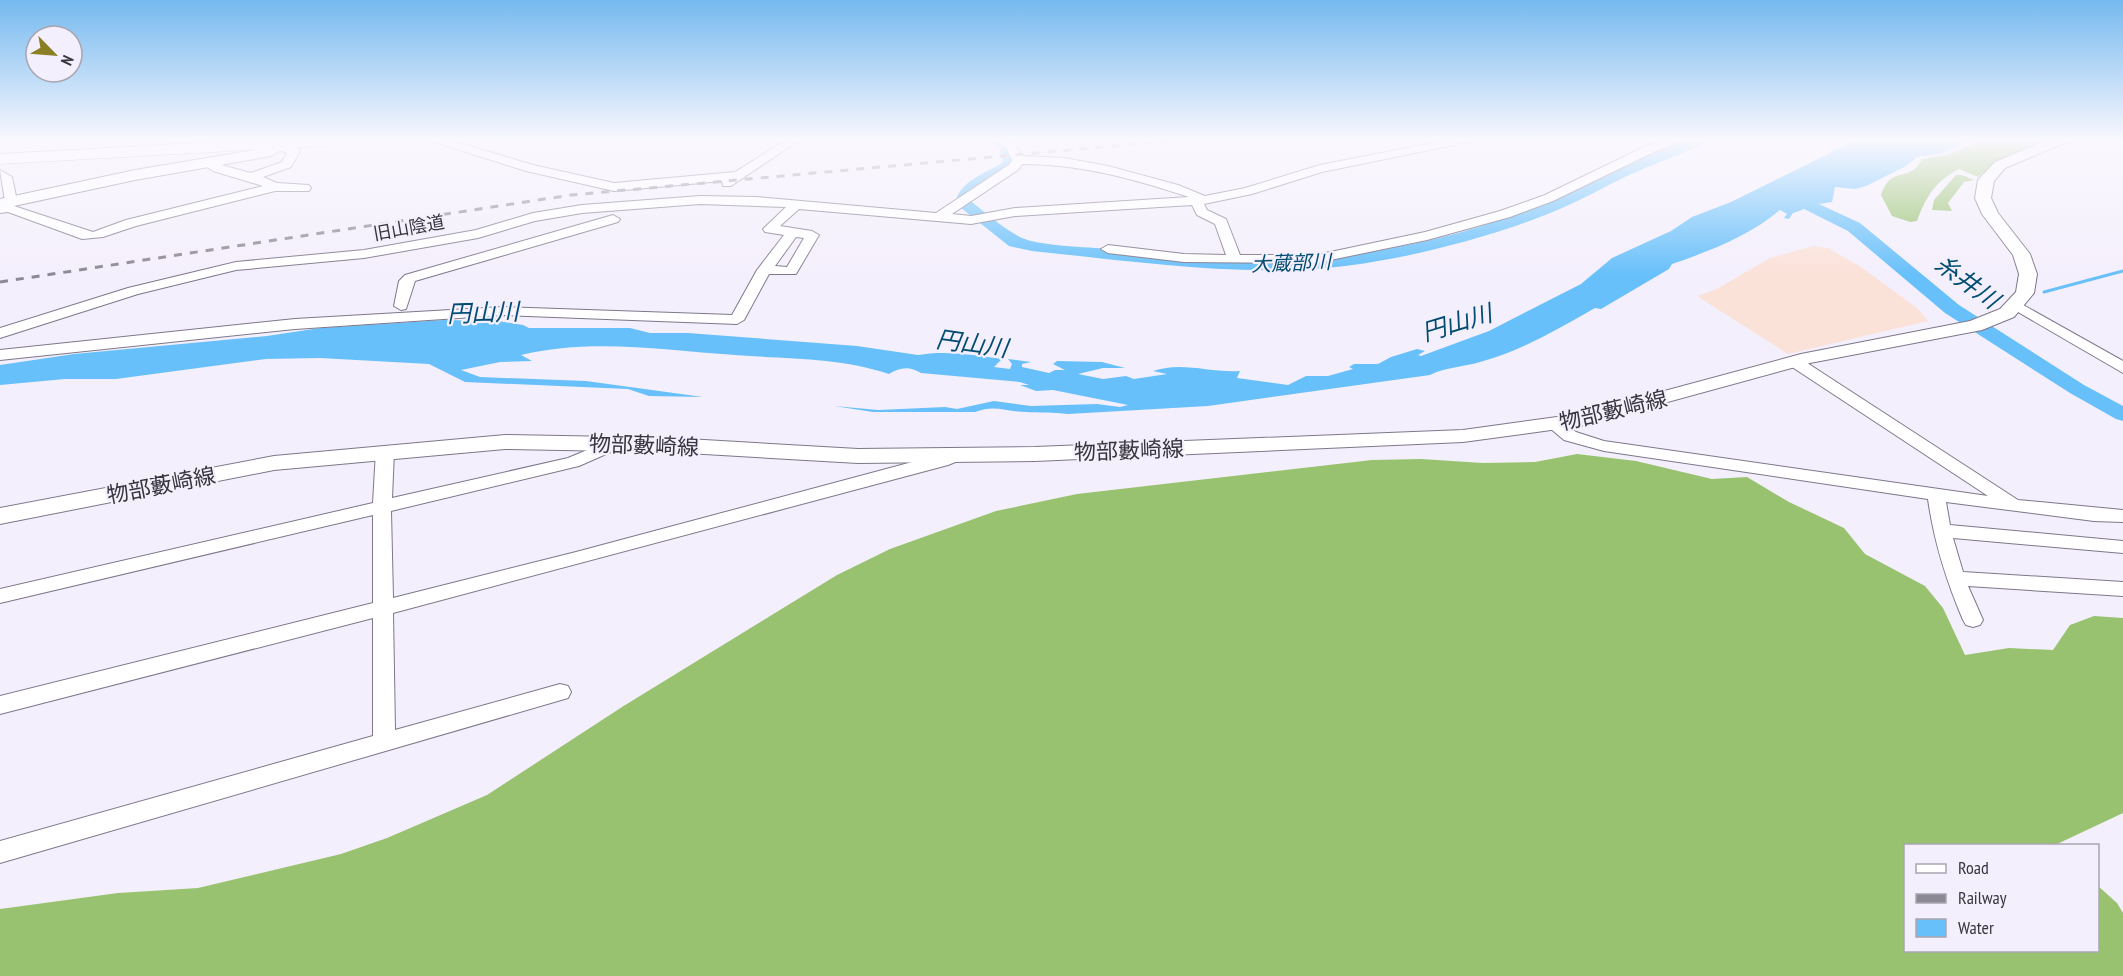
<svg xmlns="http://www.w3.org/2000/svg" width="2123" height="976" viewBox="0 0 2123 976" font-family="'PT Sans Narrow','Noto Sans JP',sans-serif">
  <rect width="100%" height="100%" fill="#f4effc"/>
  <path fill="#fbe2d9" d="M1814,246L1828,248L1861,267L1917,308L1928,321L1788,354L1697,296L1715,290L1770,258Z"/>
  <g fill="#98c270">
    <path d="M1985,139H2053L1994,164L1978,177L1959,169C1935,181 1926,197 1917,221L1910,222L1892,216L1881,195C1892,163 1909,185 1922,159L1947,155Z"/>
    <path d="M1956,175H1962L1974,180L1964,182L1948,203L1952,211L1932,210L1934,200Z"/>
    <path d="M1577,454L1636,461L1712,479L1747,477L1789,502L1844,528L1865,554L1925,586L1943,608L1965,655L2009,648L2053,650L2070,625L2094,616L2123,618V813L2055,845L1906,846V950H2098V886L2117,903L2123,913V976H0V909L118,893L198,888L341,854L387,838L487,795L622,707L837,575L890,549L996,511L1077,494L1372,460L1421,459L1483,463L1535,462Z"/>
  </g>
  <path fill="#68c0fa" d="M1858,139H1973L1943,153L1917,157L1906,166L1866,186L1855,189L1835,187L1832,202L1820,204L1811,202L1802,210L1793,213L1789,219L1784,218L1787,214L1780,210C1749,236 1710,251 1672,264L1669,269L1601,309L1595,308C1558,329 1521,351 1480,362C1463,367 1446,367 1430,375L1208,406L1068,414C1053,412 1040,413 1026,412C1006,412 995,404 975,412H873L834,406L878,410L945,407L957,409L994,401L1031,406L1097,404L1120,407L1128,405L1053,390L1036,391L1020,385H1029L1020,382L921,373C910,366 900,367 889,374C839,357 786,359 735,355C664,350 590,338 521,355L532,361L500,362L461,370L480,377L586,381L703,397L649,396L628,389L465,382L429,364L320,358L266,359L116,379H65L0,385V365L74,354L267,336L320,328L444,320L498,321L523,325L529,328H630L650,333H688L857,346L918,355C945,350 975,355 1002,359L994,367L1010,369L1012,364L1008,359L1031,362L1022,364V367L1049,373L1055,370H1065L1053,364L1057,361L1102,362L1125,368H1103L1078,374L1103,379L1126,376L1134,379L1167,374L1153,371C1182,361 1210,373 1240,371L1237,378L1288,385L1306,376H1328L1353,369L1349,367L1354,364H1378L1391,357L1417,349L1425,351L1418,355L1421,356L1489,331L1581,284L1612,258L1671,231L1692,217L1731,202Z"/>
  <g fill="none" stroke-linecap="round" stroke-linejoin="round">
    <path stroke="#68c0fa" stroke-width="3" d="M2044,292L2123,271"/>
    <g fill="#68c0fa" fill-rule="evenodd">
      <path d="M988,139H1004L1012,146L1019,160L1013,169L975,193L972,202C987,214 1003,228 1020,237C1036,246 1089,247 1110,249C1167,254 1224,261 1282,260C1369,258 1467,236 1548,202C1587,186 1672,135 1711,139L1709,142C1683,153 1656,163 1629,175C1606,186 1583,199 1560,209C1497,236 1404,260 1336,267C1235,277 1132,261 1032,251L1009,246L956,204C956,183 986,173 1002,163L1003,160L999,148Z"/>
      <path d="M1782,187L1860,223L1959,305L2084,385L2123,406V421L2116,419L2070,393L1945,313L1848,231L1776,195L1774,192L1776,189Z"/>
    </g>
    <g stroke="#7e778a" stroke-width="2">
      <g id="minor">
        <path d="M429,139H446L533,165L614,183L735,172L788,139H801L731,186H723L722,181L614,191L526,171L431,141Z"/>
        <path d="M996,139C1012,138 1015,143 1022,156L1064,158L1108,166L1178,185L1205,196L1245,188L1320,165L1453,139H1474L1468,142L1322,172L1252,194L1204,204L1207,210L1226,219L1240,255H1316L1425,232L1500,211L1545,195L1646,146L1670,139H1686L1654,152L1553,201L1510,217L1427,240L1316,263L1184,262L1108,253L1101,249L1108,245L1184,254L1226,255L1215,224L1197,215L1192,205L1015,216L971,224L799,209L780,226L812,231L819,235L796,274H769L744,320L737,324L503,315L295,329L0,360V350L295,319L503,307L732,315L757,270L784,235L765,232L763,229L786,207L700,204L582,213L535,221L478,238L364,258L236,270L138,294L0,338V328L128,288L236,262L364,250L476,230L533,213L582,205L700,196L757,197L936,213L1010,164L1012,160L1005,146ZM1022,164C1081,164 1134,179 1189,197L1015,208L971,216L952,214L1019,169ZM796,237L804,238L787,267L775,266Z"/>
        <path d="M280,144L298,148L300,151L291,167L263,177L277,183L309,185L311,188L309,191H275L136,226L103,237L82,239L8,212L0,213V205L8,204L5,201L0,170L12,177L17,201L11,205L93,232L126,220L263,186L213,171L200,162L206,158L221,165L251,173L282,162L287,153L274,148Z"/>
        <path d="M613,215L620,219L618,222L415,281L406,309L401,310L394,306L399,281L405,275Z"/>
        <path d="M2016,301L2123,361V373L2011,308L2009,305L2011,302Z"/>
        <path d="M1795,357L1801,359L2018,500L2123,510V522L2094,521L1946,502L1950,525L2123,541V553L1953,538L1963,572L2123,582V596L1968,586L1983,620L1980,625L1973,627L1966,625L1963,620C1946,580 1934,542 1928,499L1604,451L1564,440L1545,424L1547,420H1559L1576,432L1604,441L1988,496L1789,365L1787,362L1789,359Z"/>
        <path d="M616,438L622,439L625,443L622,447L579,466L391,511L393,598L576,552L957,450L963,451L966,455L963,459L948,465L393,613L395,730L560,684L568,686L571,692L568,698L0,863V841L373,736V618L0,714V696L373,603V515L0,603V589L373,503L376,451L379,447H391L394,451L392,498L568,458Z"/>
      </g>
    </g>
    <g stroke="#7e778a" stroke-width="2">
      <g id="major">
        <path d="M284,139H293L295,142L271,156L135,180L0,209V199L135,170L267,148Z"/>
        <path d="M2050,139H2069L2067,142L2005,168L1994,181L1991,198L1998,213L2030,254L2037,274L2034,293L2014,317L1982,330L1810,363L1580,426L1463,442L1035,461L858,463L670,452L505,449L274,470L0,524V508L274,456L505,435L670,438L858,449L1035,447L1463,430L1579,414L1801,354L1970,321L2000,309L2016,292L2019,274L2013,255L1982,214L1975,198L1978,180L1995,162Z"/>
      </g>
    </g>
    <g stroke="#7e778a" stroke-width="1">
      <path id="highway" d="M269,139H365L362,143L356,144L0,164V154Z"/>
    </g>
    <use href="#minor" fill="#fff" fill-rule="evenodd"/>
    <use href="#major" fill="#fff" fill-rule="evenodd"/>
    <use href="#highway" fill="#fff" fill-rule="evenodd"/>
    <path stroke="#8d8994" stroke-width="3" stroke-dasharray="8 8" stroke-linecap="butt" d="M0,282L571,195L1191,139"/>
  </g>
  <linearGradient id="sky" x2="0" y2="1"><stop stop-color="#75b9ef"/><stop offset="0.51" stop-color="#faf8fe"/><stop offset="1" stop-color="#faf8fe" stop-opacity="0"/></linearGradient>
  <rect width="2123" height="275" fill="url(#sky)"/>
  <g text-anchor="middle" stroke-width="4.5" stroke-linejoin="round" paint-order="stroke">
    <g font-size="18" fill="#38353e" stroke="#f4effc">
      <text transform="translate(409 228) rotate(-10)" y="6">旧山陰道</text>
    </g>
    <g font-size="20" font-style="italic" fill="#024c71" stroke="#f4effc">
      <text transform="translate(1291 263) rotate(-2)" y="7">大蔵部川</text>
    </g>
    <g font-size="22" fill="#38353e" stroke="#f4effc">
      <text transform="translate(1613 410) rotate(-13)" y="8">物部藪崎線</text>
      <text transform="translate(644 445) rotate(2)" y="8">物部藪崎線</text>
      <text transform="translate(1129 450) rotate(-2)" y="8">物部藪崎線</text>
      <text transform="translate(161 485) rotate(-11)" y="8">物部藪崎線</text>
    </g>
    <g font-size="24" font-style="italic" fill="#024c71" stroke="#f4effc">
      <text transform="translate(1967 282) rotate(36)" y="8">糸井川</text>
      <text transform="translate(483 313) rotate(-2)" y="8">円山川</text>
      <text transform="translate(1457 323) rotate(-17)" y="8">円山川</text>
      <text transform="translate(972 344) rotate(8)" y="8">円山川</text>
    </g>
  </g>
  <rect x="1904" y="844" width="195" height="108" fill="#f4effc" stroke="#a9a5b0" stroke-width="1.5"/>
  <rect x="1916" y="864" width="30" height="9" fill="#ffffff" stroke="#a9a5b0" stroke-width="1.5"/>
  <text x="1958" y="874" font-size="18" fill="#38353e">Road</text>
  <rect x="1916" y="894" width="30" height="9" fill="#8d8994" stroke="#a9a5b0" stroke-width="1.5"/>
  <text x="1958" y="904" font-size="18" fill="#38353e">Railway</text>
  <rect x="1916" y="919" width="30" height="18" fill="#68c0fa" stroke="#a9a5b0" stroke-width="1.5"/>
  <text x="1958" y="934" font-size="18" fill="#38353e">Water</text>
  <g transform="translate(54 54) rotate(115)"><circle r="28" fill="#f4effc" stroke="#a9a5b0" stroke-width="1.5"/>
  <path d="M0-4.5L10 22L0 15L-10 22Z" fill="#8b7f26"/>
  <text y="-9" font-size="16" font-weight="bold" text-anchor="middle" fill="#38353e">N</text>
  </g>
</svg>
